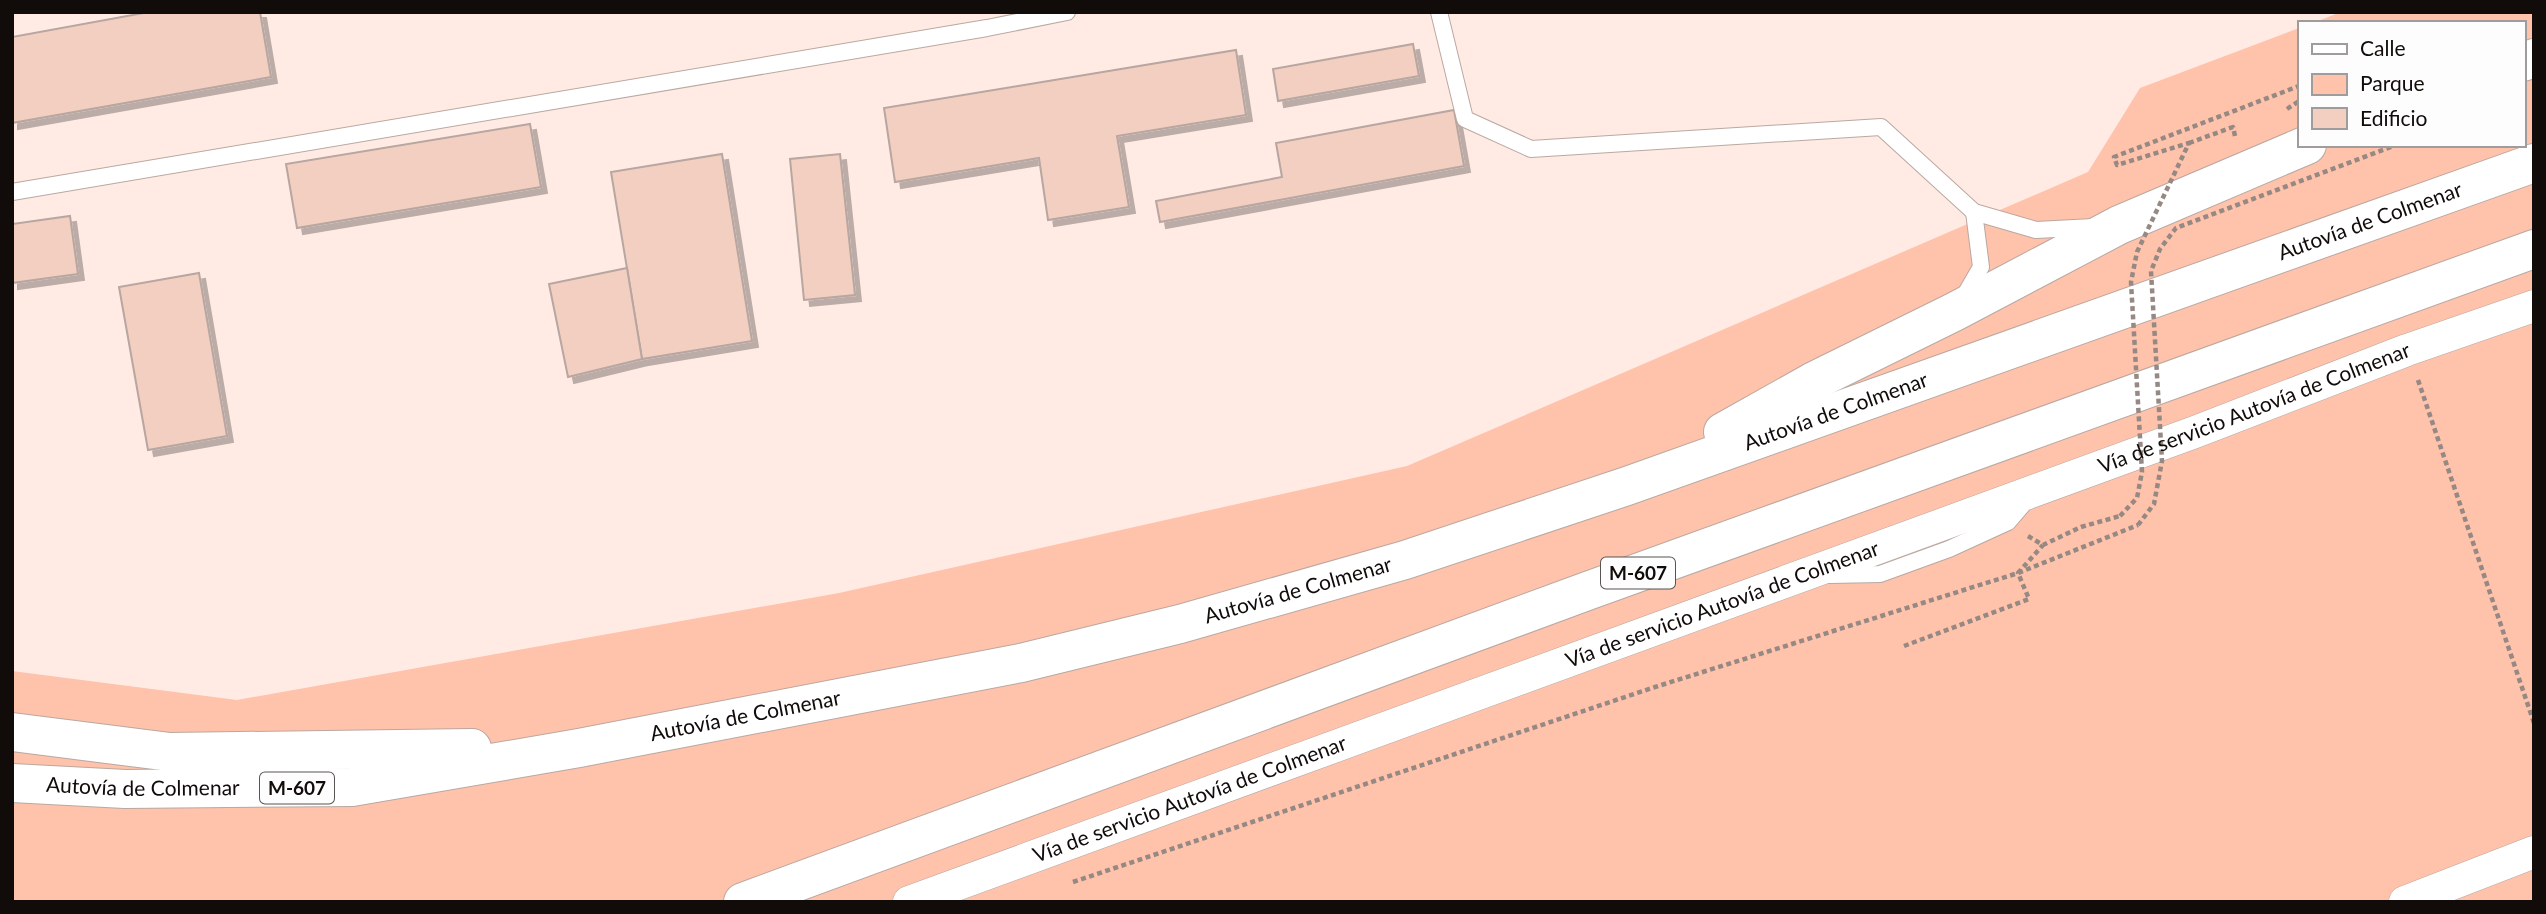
<svg xmlns="http://www.w3.org/2000/svg" width="2546" height="914" viewBox="0 0 2546 914" font-family="Lato,sans-serif">
  <defs>
    <filter id="shadow"><feDropShadow dx="6" dy="6" stdDeviation="0" flood-color="#0004"/></filter>
  </defs>
  <rect width="100%" height="100%" fill="#ffebe4"/>
  <path fill="#ffc2ab" d="M2341,12H2534V902H12V671L237,700L839,593L1407,466L2088,172L2140,88L2299,28V145H2523V23H2313Z"/>
  <g fill="#f3cfc2" stroke="#b8a6a0" stroke-width="2" filter="url(#shadow)">
    <path d="M149,12H260L271,77L12,123V37Z"/>
    <path d="M1413,44L1419,76L1278,101L1273,69Z"/>
    <path d="M1236,50L1246,115L1117,136L1129,207L1048,220L1039,158L895,182L884,108Z"/>
    <path d="M1454,110L1464,166L1160,222L1156,201L1282,177L1276,143Z"/>
    <path d="M530,124L541,187L297,228L286,164Z"/>
    <path d="M722,154L752,341L642,359L611,172Z"/>
    <path d="M840,154L855,295L804,300L790,159Z"/>
    <path d="M70,216L78,274L12,283V224Z"/>
    <path d="M627,268L642,359L568,377L549,284Z"/>
    <path d="M199,273L227,436L148,450L119,287Z"/>
  </g>
  <g fill="none" stroke-linecap="round" stroke-linejoin="round">
    <g stroke="#baa8a1" stroke-width="18">
      <g id="lane">
        <path d="M1439,12L1465,119L1531,149L1881,127L1974,212L2036,230L2094,227"/>
        <path d="M12,192L987,28L1067,12"/>
        <path d="M1963,298L1981,267L1974,212"/>
        <path d="M1830,575L1880,574L1949,549L2008,522L2026,501"/>
      </g>
    </g>
    <g stroke="#baa8a1" stroke-width="33">
      <g id="street">
        <path id="s1" d="M909,902L2195,432L2407,350L2534,306"/>
        <path d="M2405,902L2534,852"/>
      </g>
    </g>
    <g stroke="#baa8a1" stroke-width="40">
      <g id="highway">
        <path d="M2523,62L2534,58"/>
        <path d="M1723,432L1814,381L1954,312L2119,225L2307,145"/>
        <path d="M12,732L170,752L472,748"/>
        <path id="s2" d="M12,783L125,789L352,787L579,748L1021,663L1180,624L1405,560L1627,486L2534,163"/>
        <path d="M743,902L1590,590L2534,249"/>
      </g>
    </g>
    <g stroke="#968883" stroke-width="4.5" stroke-dasharray="5 3.5" stroke-linecap="butt">
      <path d="M2287,109L2299,101"/>
      <path d="M2189,143L2233,127L2235,136"/>
      <path d="M2418,380L2534,723"/>
      <path d="M2028,536L2043,545L2081,527L2120,516"/>
      <path d="M1904,646L2029,599L2018,573L2043,545"/>
      <path d="M1073,882L1655,687L2018,573L2138,525"/>
    </g>
    <use href="#lane" stroke="#fff" stroke-width="16"/>
    <use href="#street" stroke="#fff" stroke-width="32"/>
    <use href="#highway" stroke="#fff" stroke-width="38"/>
    <g stroke="#968883" stroke-width="4.5" stroke-dasharray="5 3.5" stroke-linecap="butt">
      <path d="M2120,516L2137,498L2142,472L2131,282L2137,252L2189,143L2117,165L2114,157L2299,86"/>
      <path d="M2138,525L2154,504L2162,461L2151,271L2160,249L2176,228L2396,145"/>
    </g>
  </g>
  <g text-anchor="middle" stroke-width="5" stroke-linejoin="round" paint-order="stroke">
    <g fill="#fdfdfd" stroke="#585452" stroke-width="2">
      <rect x="1601" y="557.5" width="74" height="31" rx="5"/>
      <rect x="260" y="772.5" width="74" height="31" rx="5"/>
    </g>
    <g font-size="19" font-weight="bold" fill="#110b09">
      <text x="1638" y="580">M-607</text>
      <text x="297" y="795">M-607</text>
    </g>
    <g font-size="21" fill="#110b09" stroke="#fdfdfd">
      <text dy="7" stroke="none"><textPath href="#s2" startOffset="2441">Autovía de Colmenar</textPath></text>
      <text dy="7" stroke="none"><textPath href="#s1" startOffset="1433">Vía de servicio Autovía de Colmenar</textPath></text>
      <text dy="7" stroke="none"><textPath href="#s2" startOffset="1874">Autovía de Colmenar</textPath></text>
      <text dy="7" stroke="none"><textPath href="#s2" startOffset="1307">Autovía de Colmenar</textPath></text>
      <text dy="7" stroke="none"><textPath href="#s1" startOffset="866">Vía de servicio Autovía de Colmenar</textPath></text>
      <text dy="7" stroke="none"><textPath href="#s2" startOffset="740">Autovía de Colmenar</textPath></text>
      <text dy="7" stroke="none"><textPath href="#s2" startOffset="131">Autovía de Colmenar</textPath></text>
      <text dy="7" stroke="none"><textPath href="#s1" startOffset="299">Vía de servicio Autovía de Colmenar</textPath></text>
    </g>
  </g>
  <rect width="2546" height="914" fill="none" stroke="#110b09" stroke-width="28"/>
  <rect x="2298" y="21" width="228" height="126" fill="#fdfdfd" stroke="#9f9c9b" stroke-width="2"/>
  <rect x="2312" y="44" width="35" height="10" fill="#ffffff" stroke="#9f9c9b" stroke-width="2"/>
  <text x="2360" y="56" font-size="21" fill="#110b09">Calle</text>
  <rect x="2312" y="74" width="35" height="21" fill="#ffc2ab" stroke="#9f9c9b" stroke-width="2"/>
  <text x="2360" y="91" font-size="21" fill="#110b09">Parque</text>
  <rect x="2312" y="108" width="35" height="21" fill="#f3cfc2" stroke="#9f9c9b" stroke-width="2"/>
  <text x="2360" y="126" font-size="21" fill="#110b09">Edificio</text>
</svg>
